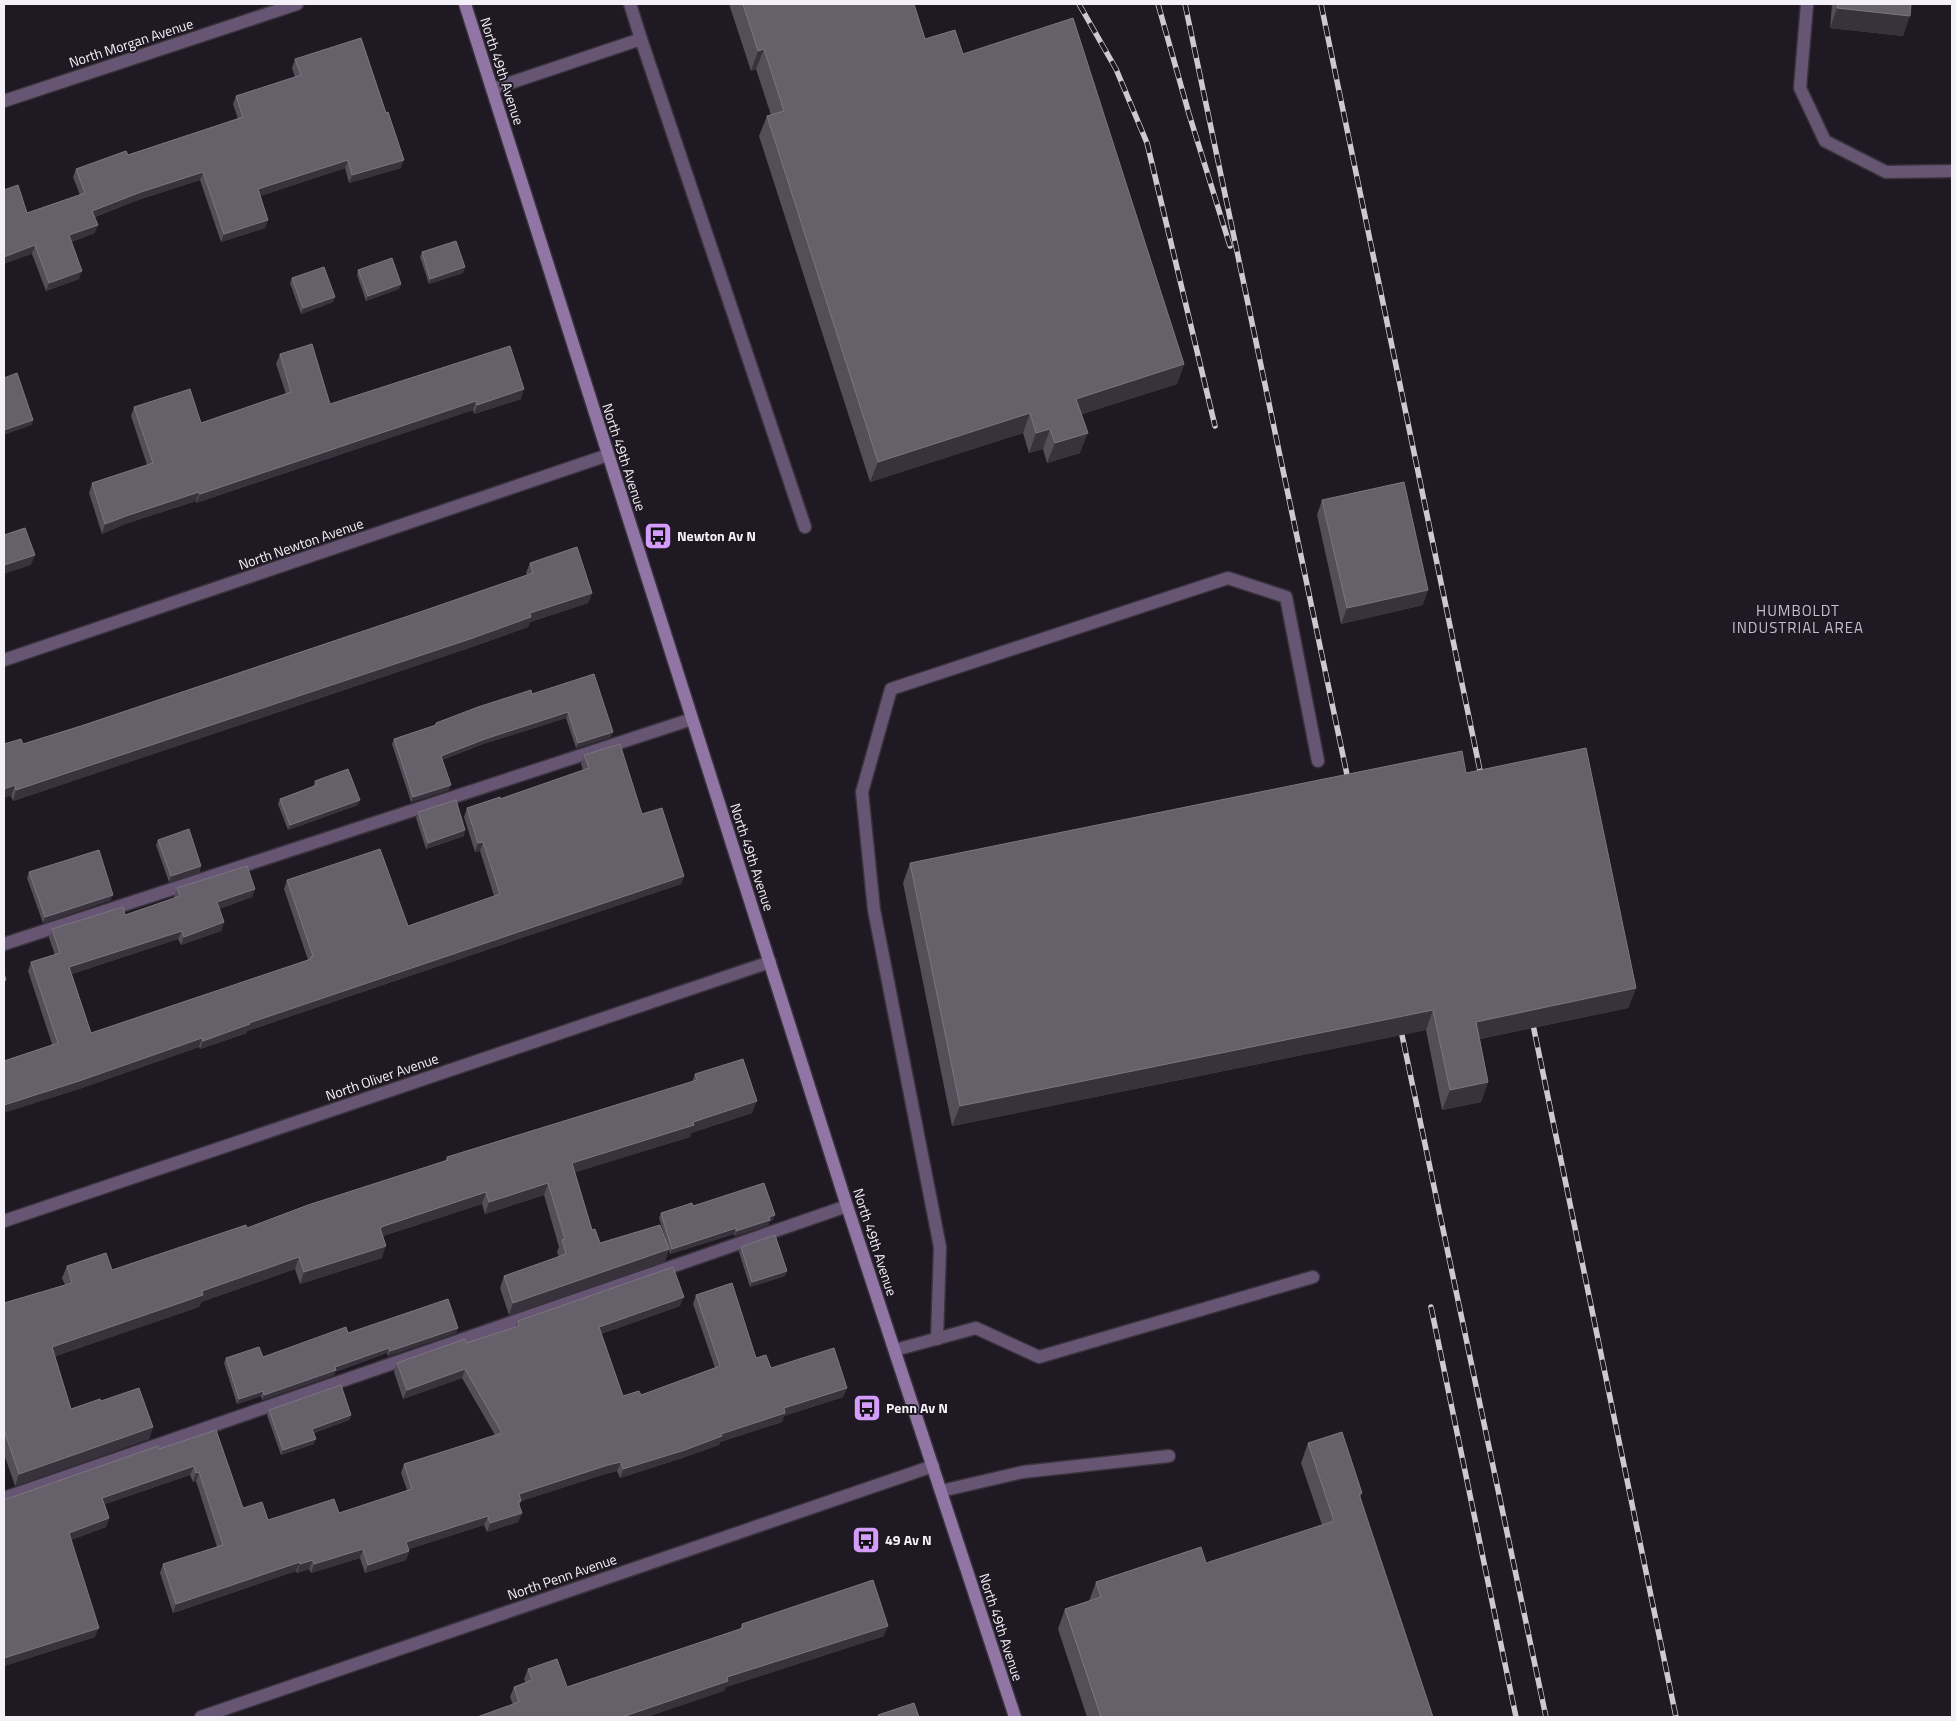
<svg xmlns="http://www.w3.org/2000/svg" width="1956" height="1721" viewBox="0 0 1956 1721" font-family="'Titillium Web',sans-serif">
  <rect width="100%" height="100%" fill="#1f1923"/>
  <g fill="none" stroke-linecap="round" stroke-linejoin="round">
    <g stroke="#39333c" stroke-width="15">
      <g id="lane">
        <path d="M630,4L641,39"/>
        <path d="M1807,4L1800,88L1825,141L1886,172L1952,171"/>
        <path d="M492,89L641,39L805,527"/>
        <path d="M4,944L692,719"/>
        <path d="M937,1339L940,1247L874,910L862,792L891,689L1228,578L1286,597L1318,761"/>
        <path d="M895,1350L976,1328L1039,1357L1313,1277"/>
        <path d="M941,1491L1023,1472L1169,1456"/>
        <path d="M4,1498L847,1206"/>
      </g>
    </g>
    <g stroke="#39333c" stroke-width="15">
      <g id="street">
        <path d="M4,101L297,4"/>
        <path d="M4,660L608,455"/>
        <path d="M4,1221L770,962"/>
        <path d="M201,1717L933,1466"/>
      </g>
    </g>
    <g stroke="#39333c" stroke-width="15">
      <path id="secondary" d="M465,4L847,1206L1015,1717"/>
    </g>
    <use href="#lane" stroke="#665573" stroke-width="12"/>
    <use href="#street" stroke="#665573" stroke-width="12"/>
    <use href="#secondary" stroke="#9176a5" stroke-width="12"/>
    <g stroke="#cdc9d1" stroke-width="5.5">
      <g id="rail">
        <path d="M1079,4L1116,69L1147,143L1215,426"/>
        <path d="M1158,4L1189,114L1230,246"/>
        <path d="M1185,4L1350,789"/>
        <path d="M1321,4L1483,785"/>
        <path d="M1531,1015L1676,1717"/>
        <path d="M1399,1021L1546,1717"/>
        <path d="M1431,1307L1516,1717"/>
      </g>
    </g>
    <use href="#rail" stroke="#1f1923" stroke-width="4" stroke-dasharray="11" stroke-linecap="butt"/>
  </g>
  <g fill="#544e59">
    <path d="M729,4H914L925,39L963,54L1184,364L1177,384L1082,414L1080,453L1047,463L1043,449L1029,453L1023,433L870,482L759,136L767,116L771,115L756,69L751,71Z"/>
    <path d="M1832,4H1911L1903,36L1830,28Z"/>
    <path d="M295,59L401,168L349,183L345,168L260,196L268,220L265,228L221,242L200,180L138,200L95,217V233L71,242L79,279L46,291L32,254L27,213L80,195L73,177L76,169L128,155L238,119L233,104L236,96L295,77L292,68Z"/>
    <path d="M422,252L465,267L463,273L429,284L420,257Z"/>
    <path d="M358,270L401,284L399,289L366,301L357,275Z"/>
    <path d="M292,278L335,297L333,302L301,314L290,283Z"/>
    <path d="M280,354L330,404L521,399L474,414L473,410L196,503V501L125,524L102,534L89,493L92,483L147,465L131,416L134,407L201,423L286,394L276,364Z"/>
    <path d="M1322,500L1423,605L1341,624L1317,515Z"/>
    <path d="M530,563L592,593L588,603L530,622L528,627L466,649L13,801L11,796L23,744L84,725L420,612L527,575L526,573Z"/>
    <path d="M594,674L611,737L576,748L566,718L483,744L442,760L449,790L411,802L392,744L394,739L435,726L436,723L532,694Z"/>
    <path d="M584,755L642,814L684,876L681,884L247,1031V1033L200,1049L199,1047L76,1090L14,1109L52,1044L28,971L31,962L55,955L49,938L52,929L125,915L175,898L174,897L177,888L255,889L252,897L219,909L224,922L221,931L181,945L178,939L72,974L91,1033L308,960L284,889L287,880L408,926L494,896L480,851L475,852L464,817L467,808L500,799L583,770L581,764Z"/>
    <path d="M1466,773L1636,988L1628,1008L1480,1039L1488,1082L1481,1102L1442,1110L1426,1030L952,1126L903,883L910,863Z"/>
    <path d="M315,781L358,805L288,830L278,804L280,799L313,787Z"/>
    <path d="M418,812L464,836L426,849L416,818Z"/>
    <path d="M158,840L200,872L169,882L156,845Z"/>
    <path d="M29,872L111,900L43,923L27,878Z"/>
    <path d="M695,1074L752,1113L691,1133L690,1137L575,1172L592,1230L600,1243L666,1240L659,1218L661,1213L693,1206L773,1220L769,1222L768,1225L735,1236L734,1234L670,1254L669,1249L665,1261L509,1315L500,1288L504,1276L559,1257L557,1252L559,1247L544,1195L485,1214L482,1204L383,1236L382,1258L300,1284L295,1269L201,1302L199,1307L55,1356L71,1409L101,1401L153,1427L149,1439L15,1486L4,1454V1303L65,1285L62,1278L67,1266L112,1270L247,1228L445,1161L447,1157L692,1082Z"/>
    <path d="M741,1247L785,1276L750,1287L739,1252Z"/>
    <path d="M696,1295L756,1358L771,1368L847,1388L843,1397L784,1416L782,1422L720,1442L719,1445L682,1458L620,1478L617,1471L605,1474L521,1501L519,1506L522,1513L518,1522L487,1532L484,1525L409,1549V1551L406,1560L365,1573L360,1558L311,1573L309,1569L297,1573L296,1571L173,1613L160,1573L163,1564L217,1547L196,1481L193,1482L190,1475L105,1504L109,1518L106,1527L71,1540L95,1637L4,1666V1500L216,1430L243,1508L268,1520L339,1513L407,1490L401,1473L404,1464L495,1435L462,1378L403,1399L394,1372L397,1363L466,1343L515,1327L518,1321L680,1306L601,1334L623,1396L641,1395L715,1368L693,1304Z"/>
    <path d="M458,1328L456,1333L388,1356L387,1353L335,1372L334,1375L262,1400L261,1396L237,1404L224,1363L226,1358L263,1357L348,1333Z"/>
    <path d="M269,1410L351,1415L349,1420L314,1433V1444L281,1455L267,1415Z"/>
    <path d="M1308,1443L1362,1493L1360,1498L1433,1717H1087L1058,1629L1065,1609L1089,1601L1096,1582L1206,1563L1322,1525L1301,1463Z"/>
    <path d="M742,1624L884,1636L726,1687L724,1691L513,1705L510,1697L514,1687L526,1683L524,1679L528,1669L567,1687L740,1629Z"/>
  </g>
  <g fill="#38323c">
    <path d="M1837,8L1910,16L1903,36L1830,28Z"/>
    <path d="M764,49L756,69L751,71L758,51Z"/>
    <path d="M348,160L345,168L255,198L258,189Z"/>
    <path d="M404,160L401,168L349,183L352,175Z"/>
    <path d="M203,172L200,180L138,200L89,219L92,211L141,192Z"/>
    <path d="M268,220L265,228L221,242L224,234Z"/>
    <path d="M98,225L95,233L66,244L69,235Z"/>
    <path d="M35,245L32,254L4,264V257Z"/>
    <path d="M465,267L463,273L429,284L430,279Z"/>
    <path d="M82,271L79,279L46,291L49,283Z"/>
    <path d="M401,284L399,289L366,301L368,296Z"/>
    <path d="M335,297L333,302L301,314L303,308Z"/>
    <path d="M1184,364L1177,384L1069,418L1076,399Z"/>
    <path d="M524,389L521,399L474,414L477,405Z"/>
    <path d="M476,401L473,410L196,503L200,494Z"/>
    <path d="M1030,413L1023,433L870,482L878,462Z"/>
    <path d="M33,420L32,425L4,435V430Z"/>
    <path d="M1050,429L1043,449L1029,453L1036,433Z"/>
    <path d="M1088,433L1080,453L1047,463L1055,443Z"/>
    <path d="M199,492L196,501L125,524L102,534L105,524L129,515Z"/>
    <path d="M35,555L31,565L4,574V565Z"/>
    <path d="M1428,590L1423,605L1341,624L1347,608Z"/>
    <path d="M592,593L588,603L530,622L528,627L466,649L13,801L16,790L530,613Z"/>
    <path d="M568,712L566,718L483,744L439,761L441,756L485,739Z"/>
    <path d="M613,732L611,737L576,748L578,743Z"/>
    <path d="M15,785L11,796L4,798V789Z"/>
    <path d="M451,785L449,790L411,802L413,797Z"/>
    <path d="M360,800L358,805L288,830L290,825Z"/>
    <path d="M465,830L464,836L426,849L428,843Z"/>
    <path d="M483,842L480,851L475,852L478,843Z"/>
    <path d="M201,866L200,872L169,882L171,876Z"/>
    <path d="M684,876L681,884L247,1031V1033L200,1049L203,1041L249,1023Z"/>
    <path d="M255,889L252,897L214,911L217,902Z"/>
    <path d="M113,895L111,900L43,923L45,917Z"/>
    <path d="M224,922L221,931L181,945L184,937Z"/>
    <path d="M182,931L178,939L66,976L69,967Z"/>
    <path d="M1636,988L1628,1008L1469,1041L1476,1022Z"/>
    <path d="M1433,1010L1426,1030L952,1126L960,1106Z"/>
    <path d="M202,1038L199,1047L76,1090L4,1113V1105Z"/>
    <path d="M1488,1082L1481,1102L1442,1110L1450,1090Z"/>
    <path d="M757,1101L752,1113L691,1133L690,1137L567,1175L572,1163Z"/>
    <path d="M548,1183L544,1195L485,1214L489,1202Z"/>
    <path d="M486,1192L482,1204L380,1237V1228L384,1226Z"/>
    <path d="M775,1215L773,1220L769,1222L768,1225L735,1236L736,1231Z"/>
    <path d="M736,1228L734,1234L670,1254L672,1249Z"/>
    <path d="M386,1246L382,1258L300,1284L304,1272Z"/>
    <path d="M669,1249L665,1261L509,1315L513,1303Z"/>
    <path d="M299,1257L295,1269L201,1302L199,1307L48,1359L52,1347L202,1291Z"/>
    <path d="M787,1271L785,1276L750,1287L752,1282Z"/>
    <path d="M684,1297L680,1306L595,1336L599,1327Z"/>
    <path d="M458,1328L456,1333L388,1356L390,1351Z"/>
    <path d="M389,1348L387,1353L335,1372L334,1375L262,1400L264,1395L335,1367Z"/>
    <path d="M465,1369L462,1378L403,1399L407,1390Z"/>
    <path d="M847,1388L843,1397L784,1416L782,1422L720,1442L719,1445L682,1458L620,1478L623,1469L721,1434L784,1408Z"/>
    <path d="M263,1391L261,1396L237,1404L239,1399Z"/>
    <path d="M351,1415L349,1420L310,1434L312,1429Z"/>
    <path d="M153,1427L149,1439L15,1486L19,1474Z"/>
    <path d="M316,1439L314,1444L281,1455L283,1450Z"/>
    <path d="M621,1462L617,1471L605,1474L516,1503L519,1494L608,1465Z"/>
    <path d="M194,1466L190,1475L99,1506L102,1498Z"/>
    <path d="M199,1472L196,1481L193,1482L196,1473Z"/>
    <path d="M522,1513L518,1522L487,1532L490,1523Z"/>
    <path d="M488,1516L484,1525L403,1551L406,1542Z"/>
    <path d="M109,1518L106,1527L66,1542L69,1533Z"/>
    <path d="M363,1549L360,1558L311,1573L314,1564Z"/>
    <path d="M409,1551L406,1560L365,1573L368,1565Z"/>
    <path d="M313,1560L309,1569L297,1573L300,1564Z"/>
    <path d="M300,1562L296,1571L173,1613L176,1604Z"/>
    <path d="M888,1626L884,1636L726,1687L724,1691L648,1717H622L727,1677Z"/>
    <path d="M99,1628L95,1637L4,1666V1658Z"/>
  </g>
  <g fill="#65606a" stroke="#7c7680">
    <path d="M743,4H914L925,39L955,30L963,54L1073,18L1184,364L1076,399L1088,433L1055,443L1050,429L1036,433L1030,413L878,462L767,116L784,111L764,49L758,51Z"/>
    <path d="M1838,4H1911L1910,16L1837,8Z"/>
    <path d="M361,38L386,113L388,112L404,160L352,175L348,160L258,189L268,220L224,234L203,172L141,192L92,211L98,225L69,235L82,271L49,283L35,245L4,257V190L18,185L27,213L85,193L76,169L126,151L128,155L243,117L236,96L301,75L295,59Z"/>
    <path d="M456,241L465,267L430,279L422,252Z"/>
    <path d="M392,258L401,284L368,296L358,270Z"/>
    <path d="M324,267L335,297L303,308L292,278Z"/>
    <path d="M312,344L330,404L510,346L524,389L477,405L476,401L200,494L199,492L129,515L105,524L92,483L153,463L134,407L190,389L201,423L291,392L280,354Z"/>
    <path d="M17,373L33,420L4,430V378Z"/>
    <path d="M1404,482L1428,590L1347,608L1322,500Z"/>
    <path d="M25,528L35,555L4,565V535Z"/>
    <path d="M577,547L592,593L530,613L531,617L470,639L16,790L15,785L4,789V744L21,739L23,744L84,725L420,612L533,573L530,563Z"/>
    <path d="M594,674L613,732L578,743L568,712L485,739L441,756L451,785L413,797L394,739L436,725V723L478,707L531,690L532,694Z"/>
    <path d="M620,744L642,814L662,808L684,876L249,1023L250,1024L203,1041L202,1038L79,1081L4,1105V1061L58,1043L31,962L60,953L52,929L123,907L125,915L180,896L177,888L247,866L255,889L217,902L224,922L184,937L182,931L69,967L91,1033L311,959V957L313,956L287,880L380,849L408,926L500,894L483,842L478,843L467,808L500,797V799L589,768L584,755Z"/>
    <path d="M1586,748L1636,988L1476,1022L1488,1082L1450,1090L1433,1010L960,1106L910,863L1462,751L1466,773Z"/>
    <path d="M348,769L360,800L290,825L280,799L317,785L315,781Z"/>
    <path d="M456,800L465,830L428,843L418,812Z"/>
    <path d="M189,829L201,866L171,876L158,840Z"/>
    <path d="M99,850L113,895L45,917L29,872Z"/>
    <path d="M4,973L6,980L4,981Z"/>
    <path d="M743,1059L757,1101L693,1122L694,1125L572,1163L592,1230L595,1229L600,1243L660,1225L669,1249L513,1303L504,1276L566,1254L562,1240L565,1239L548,1183L489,1202L486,1192L384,1226L380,1228L386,1246L304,1272L299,1257L202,1291L203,1295L52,1347L71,1409L100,1399L101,1401L139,1388L153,1427L19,1474L4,1430V1303L72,1283L67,1266L106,1253L112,1270L246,1225L247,1228L308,1205L448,1160L447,1157L697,1080L695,1074Z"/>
    <path d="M764,1183L775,1215L769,1217L770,1220L736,1231V1228L672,1249L661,1213L692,1203L693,1206Z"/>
    <path d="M775,1235L787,1271L752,1282L741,1247Z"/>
    <path d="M673,1267L684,1297L599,1327L623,1396L639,1391L641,1395L720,1366L696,1295L732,1283L756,1358L766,1355L771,1368L834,1348L847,1388L784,1408L785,1413L721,1434L722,1436L685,1450L623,1469L621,1462L608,1465L519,1494L521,1501L518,1502L522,1513L490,1523L488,1516L406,1542L409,1551L368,1565L363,1549L314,1564L313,1560L300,1564V1562L176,1604L163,1564L223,1545L199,1472L196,1473L194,1466L102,1498L109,1518L69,1533L99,1628L4,1658V1500L158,1446L159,1449L216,1430L243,1508L262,1502L268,1520L334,1499L339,1513L412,1489L404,1464L502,1433L465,1369L407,1390L397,1363L465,1339L466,1343L519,1326L518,1321Z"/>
    <path d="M448,1299L458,1328L390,1351L389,1348L335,1367L336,1370L264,1395L263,1391L239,1399L226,1358L259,1347L263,1357L346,1327L348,1333Z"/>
    <path d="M341,1385L351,1415L312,1429L316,1439L283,1450L269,1410Z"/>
    <path d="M1342,1432L1362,1493L1359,1494L1433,1717H1101L1065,1609L1101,1597L1096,1582L1201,1547L1206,1563L1334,1521L1308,1443Z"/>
    <path d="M873,1580L888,1626L727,1677L728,1681L622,1717H477L519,1702L514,1687L532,1680L528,1669L557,1659L567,1687L743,1628L742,1624Z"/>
    <path d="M914,1703L919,1717H879L878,1715Z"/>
  </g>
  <defs>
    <g id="bus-square" transform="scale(1.4375)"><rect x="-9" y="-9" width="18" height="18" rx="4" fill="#d49cfb" stroke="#1f1923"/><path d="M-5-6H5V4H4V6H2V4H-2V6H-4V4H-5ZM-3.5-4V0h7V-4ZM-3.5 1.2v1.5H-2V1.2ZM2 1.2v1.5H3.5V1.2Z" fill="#111"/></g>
  </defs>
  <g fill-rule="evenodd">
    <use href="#bus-square" x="658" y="536"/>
    <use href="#bus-square" x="867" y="1408"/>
    <use href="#bus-square" x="866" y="1540"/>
  </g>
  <g text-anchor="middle" stroke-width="4" stroke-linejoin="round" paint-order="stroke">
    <g font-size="14" fill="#f4f0f7" stroke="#1f1923">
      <text transform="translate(131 43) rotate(-18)" y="5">North Morgan Avenue</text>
      <text transform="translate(502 71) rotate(72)" y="5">North 49th Avenue</text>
      <text transform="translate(624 457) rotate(72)" y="5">North 49th Avenue</text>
      <text transform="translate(301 544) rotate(-19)" y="5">North Newton Avenue</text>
      <text transform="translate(752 857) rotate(72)" y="5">North 49th Avenue</text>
      <text transform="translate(382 1077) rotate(-19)" y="5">North Oliver Avenue</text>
      <text transform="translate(875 1242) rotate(72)" y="5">North 49th Avenue</text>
      <text transform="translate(562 1577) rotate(-19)" y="5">North Penn Avenue</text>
      <text transform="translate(1001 1627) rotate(72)" y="5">North 49th Avenue</text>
    </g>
    <g font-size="14" font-weight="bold" fill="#f4f0f7" stroke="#1f1923" text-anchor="start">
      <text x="677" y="541">Newton Av N</text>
      <text x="886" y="1413">Penn Av N</text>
      <text x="885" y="1545">49 Av N</text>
    </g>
    <g font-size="15" letter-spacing="1" fill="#c6becc" stroke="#1f1923">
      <text x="1798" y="616">HUMBOLDT<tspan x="1798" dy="17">INDUSTRIAL AREA</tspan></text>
    </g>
  </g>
  <rect width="1956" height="1721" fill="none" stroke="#f4f0f7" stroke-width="10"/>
</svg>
